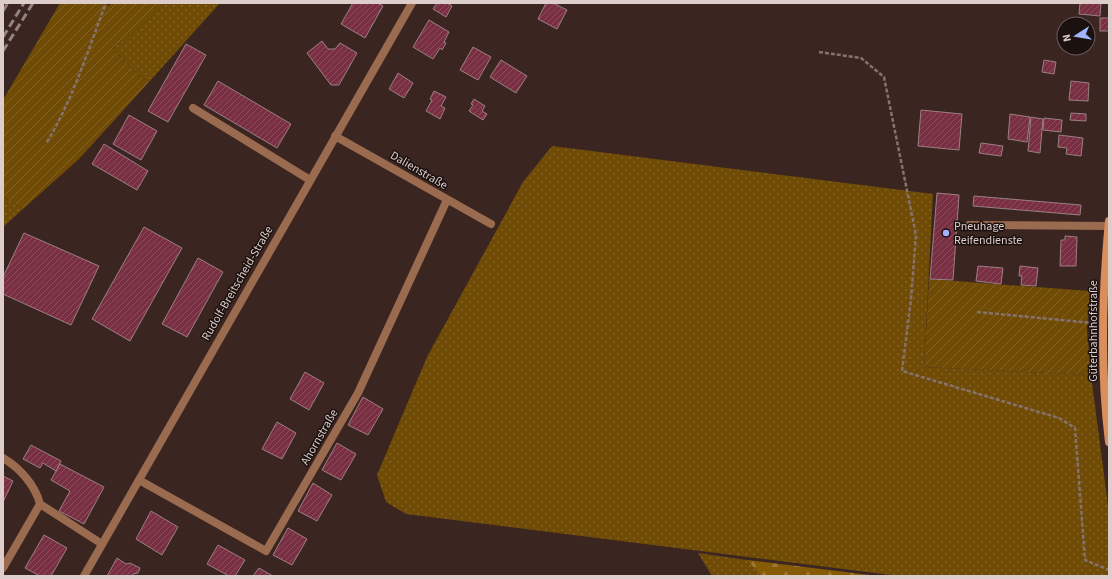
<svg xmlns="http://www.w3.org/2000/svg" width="1112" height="579" viewBox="0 0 1112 579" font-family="'Source Sans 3',sans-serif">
  <defs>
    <pattern id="grass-dots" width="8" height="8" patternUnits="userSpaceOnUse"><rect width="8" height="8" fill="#6f4b06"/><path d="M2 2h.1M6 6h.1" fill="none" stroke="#836429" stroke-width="1.8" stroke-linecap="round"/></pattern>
    <pattern id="forest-firs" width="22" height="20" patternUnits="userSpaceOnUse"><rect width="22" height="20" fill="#875a04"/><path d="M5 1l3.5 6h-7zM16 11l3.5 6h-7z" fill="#9d7833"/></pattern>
    <pattern id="garden-furrows" width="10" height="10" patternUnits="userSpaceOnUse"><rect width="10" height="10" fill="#6f4b06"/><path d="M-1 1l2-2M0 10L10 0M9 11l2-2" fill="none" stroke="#836429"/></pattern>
    <pattern id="building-hatch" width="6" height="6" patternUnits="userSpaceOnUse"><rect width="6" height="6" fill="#792f42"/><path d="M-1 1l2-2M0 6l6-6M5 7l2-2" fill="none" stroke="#8c4c5c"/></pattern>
  </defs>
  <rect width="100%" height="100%" fill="#3b2521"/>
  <g fill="url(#grass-dots)">
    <path d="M161,3H220L149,82L139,75L113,49L165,5Z"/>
    <path d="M552,146L933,194L924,367L1091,375L1109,513V576H899L406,514L386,502L377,475L427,357L523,182Z"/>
    <path d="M3,197L23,209L3,227Z"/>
    <path d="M698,553L747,560L761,576H712Z"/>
  </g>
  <path fill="url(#forest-firs)" d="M747,560L878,576H761Z"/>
  <g fill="url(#garden-furrows)">
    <path d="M60,3H105L109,6L111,3H161L165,5L113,49L139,75L149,82L79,159L23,209L3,197V100Z"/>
    <path d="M929,279L1090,291L1087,330L1091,375L924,367Z"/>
  </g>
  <g fill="url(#building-hatch)" stroke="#9b7f84">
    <path d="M353,3H378L383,6L365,38L341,24Z"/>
    <path d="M437,3H447L452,6L446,17L433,9Z"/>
    <path d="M546,3H553L567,10L557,29L538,19Z"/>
    <path d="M1080,3H1101L1100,16L1079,14Z"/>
    <rect x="1100" y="18" width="9" height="13"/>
    <path d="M429,20L449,32L444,42L446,43L442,50L440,48L433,59L413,47Z"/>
    <path d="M322,41L328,49H335L340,43L357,53L339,85H331L307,53Z"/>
    <path d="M186,44L206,55L168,122L148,111Z"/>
    <path d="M473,47L491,57L478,80L460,70Z"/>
    <path d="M501,60L527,76L516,93L490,77Z"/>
    <path d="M1044,60L1056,62L1054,74L1042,72Z"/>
    <path d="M398,73L413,83L404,98L389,89Z"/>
    <path d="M218,81L291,124L277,148L204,105Z"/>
    <path d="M1071,81L1089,83L1088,101L1069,100Z"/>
    <path d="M434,91L446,97L441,106L445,108L440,119L426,111L432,100L430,99Z"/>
    <path d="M474,99L485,106L482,111L487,114L483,120L469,111L473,105L471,104Z"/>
    <path d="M921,110L962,114L959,150L918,146Z"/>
    <path d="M1071,113L1086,114V121L1070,120Z"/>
    <path d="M1010,114L1030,117L1027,142L1008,139Z"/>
    <path d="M129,115L157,131L141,160L113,144Z"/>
    <path d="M1031,117L1043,119L1040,153L1028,151Z"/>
    <path d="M1044,118L1062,120L1061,132L1043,130Z"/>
    <path d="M1059,135L1083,138L1081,156L1066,154L1067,148L1058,147Z"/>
    <path d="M981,143L1003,146L1001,156L979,153Z"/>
    <path d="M104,144L148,171L137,190L92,164Z"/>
    <path d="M937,193L959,195L953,280L930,279Z"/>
    <path d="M974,196L1081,205L1080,215L973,206Z"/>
    <path d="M144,227L182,248L130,341L92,319Z"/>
    <path d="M24,233L99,266L71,325L3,294V277Z"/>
    <path d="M1065,236L1077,237L1076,266H1060L1061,240H1065Z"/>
    <path d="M198,258L223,272L187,337L162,324Z"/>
    <path d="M978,266L1003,268L1001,284L976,281Z"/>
    <path d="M1020,266L1038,268L1036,286L1021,285L1022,276H1019Z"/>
    <path d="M305,372L324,383L309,410L290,399Z"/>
    <path d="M363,397L383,409L368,435L348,425Z"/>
    <path d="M277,422L296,433L282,459L262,449Z"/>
    <path d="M337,443L356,454L341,480L322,470Z"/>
    <path d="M31,445L61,461L56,471L43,463L40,468L23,459Z"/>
    <path d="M60,464L104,487L84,524L59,511L70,491L51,480Z"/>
    <path d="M3,476L13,481L3,502Z"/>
    <path d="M313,483L332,495L317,521L298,511Z"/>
    <path d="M151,511L178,527L162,555L136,539Z"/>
    <path d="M288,528L307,539L292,565L273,555Z"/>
    <path d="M44,535L67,548L51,576H40L25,568Z"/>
    <path d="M218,545L245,560L235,576H229L207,564Z"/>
    <path d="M117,558L126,564L130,563L140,568L138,573L133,574L132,576H107Z"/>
    <path d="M259,568L273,576H253Z"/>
  </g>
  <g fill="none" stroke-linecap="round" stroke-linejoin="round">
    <g stroke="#85736f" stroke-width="2.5" stroke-dasharray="4 2" stroke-linecap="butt">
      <path d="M819,52L861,58L884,77L916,235L911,299L902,371L1059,418L1075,428L1085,560L1109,570"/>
      <path d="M47,142C73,99 88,50 106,3"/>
      <path d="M977,312L1093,323"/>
    </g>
    <g stroke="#9a6b4e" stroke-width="8">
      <path d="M193,108L310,180"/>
      <path d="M969,225L1109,226"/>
      <path d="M3,458C20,468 35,485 40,504L102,544"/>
      <path d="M3,568L40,504"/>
    </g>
    <g stroke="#9a6b4e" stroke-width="8">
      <path d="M335,136L491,224"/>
      <path d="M139,480L266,551L358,393L447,200"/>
      <path d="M84,576L412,3"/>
    </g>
    <path stroke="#d98e5e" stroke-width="8" d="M1109,221C1102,294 1100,369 1109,442"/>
    <g stroke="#958380" stroke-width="3" stroke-dasharray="8 4" stroke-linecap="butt">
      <path d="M3,11L8,3"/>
      <path d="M3,37L24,3"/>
      <path d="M3,51L33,3"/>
    </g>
  </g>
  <circle fill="#a2b2fd" stroke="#1b110f" stroke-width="1.5" cx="946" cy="233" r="4"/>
  <g text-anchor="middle" stroke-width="3" stroke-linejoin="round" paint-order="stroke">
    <g font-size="12" fill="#ddcecb" stroke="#1b110f">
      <text transform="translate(419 170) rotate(30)" y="4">Dalienstraße</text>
      <text transform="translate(237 283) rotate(-60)" y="4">Rudolf-Breitscheid-Straße</text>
      <text transform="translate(1093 331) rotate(-90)" y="4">Güterbahnhofstraße</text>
      <text transform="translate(319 437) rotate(-60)" y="4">Ahornstraße</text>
    </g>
    <g font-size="12" fill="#ddcecb" stroke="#1b110f" text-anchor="start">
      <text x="954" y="230">Pneuhage<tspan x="954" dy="14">Reifendienste</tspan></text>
    </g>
  </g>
  <rect width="1112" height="579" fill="none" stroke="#ddcecb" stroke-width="8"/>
  <g transform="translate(1076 36) rotate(258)"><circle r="19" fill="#1b110f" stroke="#695d5a"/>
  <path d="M0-3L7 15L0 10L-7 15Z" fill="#a2b2fd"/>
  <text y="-6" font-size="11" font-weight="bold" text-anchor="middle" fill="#ddcecb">N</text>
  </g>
</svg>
